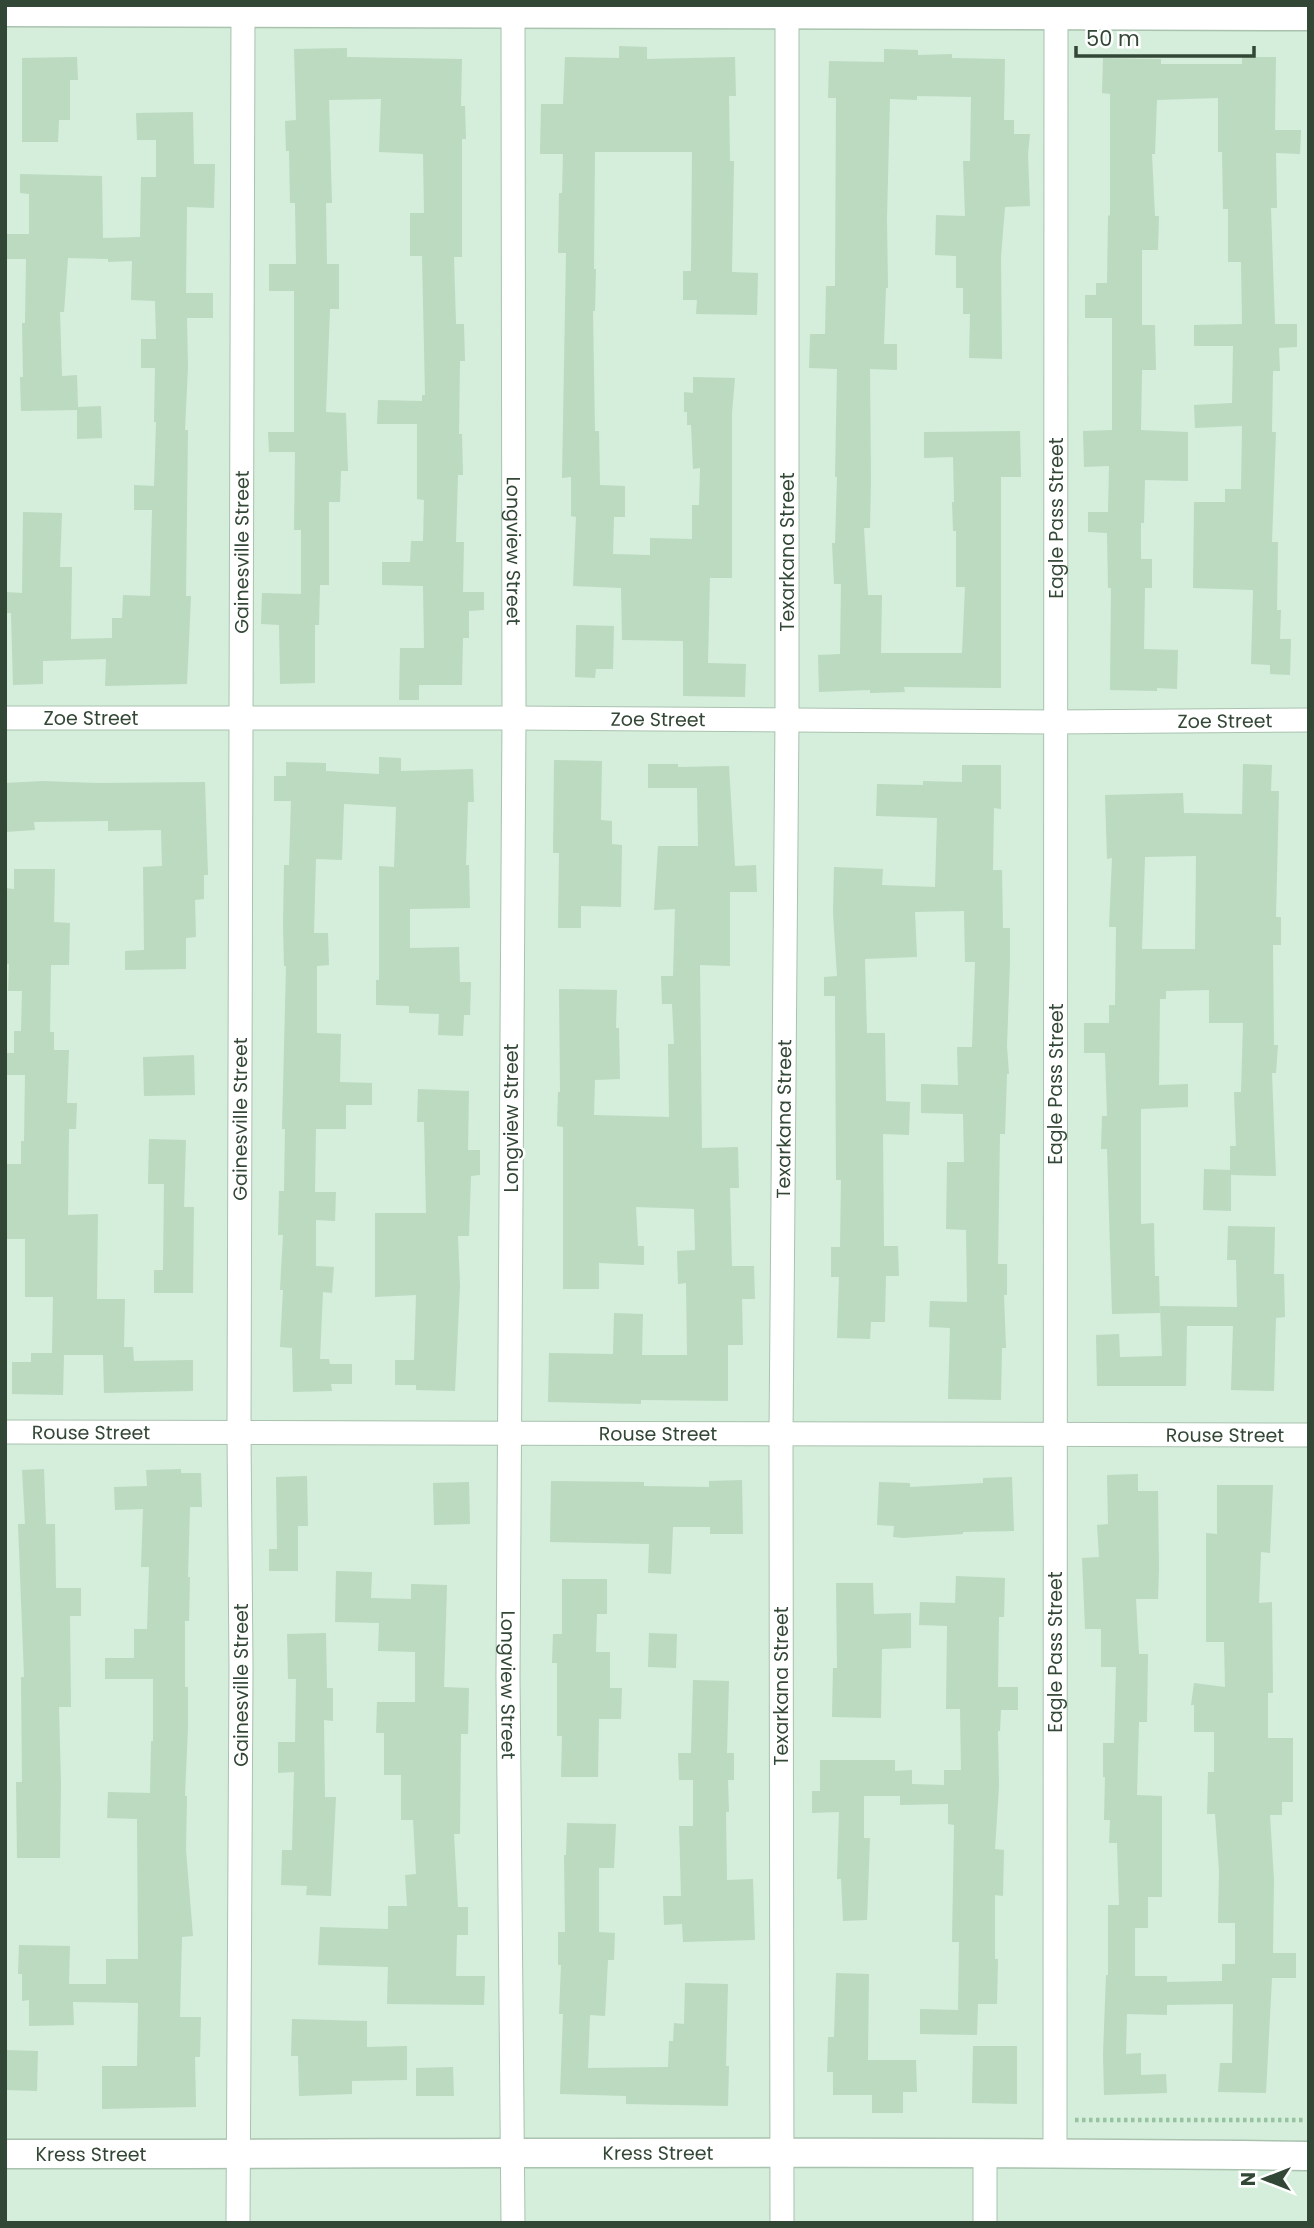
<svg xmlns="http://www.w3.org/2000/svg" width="1314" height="2228" viewBox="0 0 1314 2228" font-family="Poppins,sans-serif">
  <rect width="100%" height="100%" fill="#e4f4e8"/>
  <rect fill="#d5eddb" x="5" y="5" width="1304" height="2218"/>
  <g fill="#bbdac0" fill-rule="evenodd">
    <path d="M619,46L647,47V59L735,57L736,96H729L730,161H734L732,272L758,273L757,315L696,314L697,300H683V271H691L692,152H595L594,269H596L595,311H593L595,431H599L600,485L625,486V517H614L613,554L650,555V538L692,539V505H699L700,468L693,469L691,425H687V412H684V392L693,393V377L735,378L732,413V578H710L708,663L746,664L745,697L683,696V641L622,640L621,588L573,586L576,517L571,516V477L562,478L566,253H558L559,193H562L563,154H540L541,104H563L565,57L619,58Z"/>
    <path d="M347,48V57L462,59L461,106H465L466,139H462V257H454L456,324H464L465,361H460L459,434H462L463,475H458L456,542H464L463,592H484V610L469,611V638H463L462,685H419V700H399L400,648H424L423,586L382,585V562H410L411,541H423L424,500L417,499V424H377L378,400L422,401V395H425L422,256H410V213H424L423,154L379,152L381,99L329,100L332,203H326L327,264H339V309H330L326,412L346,413L348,471H341L340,502H329V585H320L319,625H315V683L280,684L279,625L261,624L262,593L301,594V530H294L295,452H269L268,432H294V291H269V264H296L295,203H290L289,151H286L285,121L296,120L294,49Z"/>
    <path d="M884,49L918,50V55L952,54V58L1005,59L1004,120H1014V134H1030L1028,154L1030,206L1005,207L1001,257L1002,359L969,358L970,314H963V288H956V256L935,255L936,215L965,216L963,161H970L971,97L917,96V100L890,99L887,218L888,288H886L884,344H897V370L870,369L871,481L870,528H864L868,595H882L881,653H962L965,587H956V531H953L952,502H954L953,457L924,458V432L1020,431L1021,477H1001V688L904,687L905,692L870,693V690L819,692L818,655L840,654L841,584H834L832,543H835L837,477H835L837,369L809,368L810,334H825L826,286H835L836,98H828L829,61L884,62Z"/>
    <path d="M77,57L78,80H70V120H59L58,142H22V58Z"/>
    <path d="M1242,57H1276L1275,130H1301L1300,154L1276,153L1277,208H1271L1275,324H1297V347L1279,348L1280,371H1273L1272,432H1276L1272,542H1278L1277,610H1281L1280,639H1291L1290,675L1270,674V665L1251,664L1253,590L1193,588L1194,502H1225V489H1241L1242,426L1195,428L1194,405L1232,403L1233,346H1194V325L1242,324L1241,262H1228V209H1223L1222,152H1218V98L1157,100L1155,154H1152L1155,216H1159L1158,250H1142V325H1155L1156,370H1142L1141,430L1188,432V481L1145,480L1144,523H1141V559H1152V588H1145L1144,649L1178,650L1177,689L1157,688V691L1110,690L1111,588H1108L1107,533L1088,532V512H1108L1109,466L1084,467L1083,431L1112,430V318H1085V295H1096V283H1107L1108,215L1110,216V94L1102,93L1103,58L1161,59V64H1242Z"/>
    <path d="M193,112L194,164H215L214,208L187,207L186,293H213V318H187L188,367L185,430H188L186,596H191L187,684L105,686L106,659L43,661V684L13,685L11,613H5V592L22,593L23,512L62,513L60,567H72L71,639L112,638V618H122L123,595L150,596L152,510H134V485L154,486L156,422H154L155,368H141V339H156L155,301L131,300L132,261L108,262V259L68,258L64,312H60L62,376L77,375L78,407L101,406L102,438L77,439V410L21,411L20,377H23L22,323H25L26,259H5V234H29V194L20,193V174L102,176L103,238L140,237L141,177H156V140H137L136,113Z"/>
    <path d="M576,625L614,626L613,669H596L595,678L575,677Z"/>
    <path d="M379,757L401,758V771L473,769L474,802H468L466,865H469L470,908L410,909V948L459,947L460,982H471L470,1015H464L463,1036L438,1035L439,1014L409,1013V1006L376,1005V980H379V866L394,867L396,807L344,804L342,860L316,859L314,933H328L329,965L317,966V1033L341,1034L340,1082L372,1083V1105H346V1129H316L315,1192H336L335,1221L316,1220V1266L334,1267L332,1293L323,1292L320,1359H329L330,1364H352V1384H331L332,1391L293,1392L292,1348L280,1347L283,1290H280L283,1235H278L279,1191H284L285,1129H282L286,966H284L283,925L284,865H289L291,801H274V776H286V762L326,763V771L379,774Z"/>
    <path d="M554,760L602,761L601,820L612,821V844L622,845L621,907L581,906V928H558L559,853H553Z"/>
    <path d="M648,764H678V767L729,766L735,866L756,865L757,892H730V966L700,965L702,1148L738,1147L739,1188H730L732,1266H754L755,1299H742L743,1345H728V1401L641,1400V1404L548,1402L549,1353L613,1354L614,1313L643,1314L642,1355H687L686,1283L678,1284L677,1251L695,1250L694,1209L636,1207L638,1246H644V1265L599,1263V1289H563V1127L557,1126L558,1092H560L559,989L617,990L616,1028H619L620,1079L595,1080L594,1115L669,1117L668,1044H674L672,1004H662L661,976H673L675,909L654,910L658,846H698L697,788H648Z"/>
    <path d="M1243,764L1272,765L1271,791H1279L1276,917H1281V945H1273L1274,1045H1278L1276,1073H1272L1276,1176L1231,1175V1211L1203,1210L1204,1169L1230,1170V1146H1236L1234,1092H1241L1243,1023H1209V990L1166,991V999H1160L1159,1085L1188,1084V1107L1141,1109V1224L1154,1223L1155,1276H1159L1160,1313L1112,1314L1107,1149H1101L1102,1116H1107L1105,1053H1084V1023H1109V1005H1115L1116,927H1109L1112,858L1107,859L1105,795L1183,793L1184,813L1242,814ZM1196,856L1195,949H1142L1145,857Z"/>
    <path d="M962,765H1001V809L994,808L993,870H1002L1003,928H1010V962L1007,1046L1009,1074H1007L1005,1134H1000L998,1264H1007V1295H1004L1006,1348H1002L1001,1400L948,1399L950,1328L929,1327L930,1301L967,1302L966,1230L946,1229L947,1162H964L963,1114L921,1113V1084L958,1085L957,1047H972L975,962H965L964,911L915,912L917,957L865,959L867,1033H885L886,1101L910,1102L909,1135L883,1134L884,1246H898L899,1276H886L885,1322H871L870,1339L837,1338L839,1277H831V1247H840L841,1180H836L835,996H824V977L837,976L833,913L834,867L883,869L882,885L935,887L937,818L876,816L877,784L923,785V781L962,782Z"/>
    <path d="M42,781L97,783L205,782L208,875H204V899L195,900L196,937L186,938V969L125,970V951L144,950L143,867L162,866L161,830L108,831V821L34,822L35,830L5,832V783Z"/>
    <path d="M14,869H55L54,922L70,923L69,965H51L50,1032H54V1050H69L67,1103H77L76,1129H69L68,1215L98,1214L97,1299H125L124,1347H133L134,1361L193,1360V1391L104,1393L103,1355H64L63,1395L12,1394V1362H31V1353H52L53,1297H25V1239H5V1164H21V1141H24L25,1075H5V1053H14V1031H21L22,991H8L9,964H5V888L14,889Z"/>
    <path d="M194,1055L195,1095L144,1096L143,1057Z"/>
    <path d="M418,1089L469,1091L468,1150H480V1175L471,1176L469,1236H458L460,1286L455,1391L416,1390V1385H395V1360H414L416,1295L375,1297V1213H426L424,1122H417Z"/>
    <path d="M149,1139L186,1140L184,1207H194L193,1293H154V1270H163L164,1184H148Z"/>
    <path d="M1228,1226L1275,1227L1274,1274H1284L1285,1317L1276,1318L1274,1391L1231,1390L1233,1326H1187L1186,1386H1097L1096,1335L1119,1334L1120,1357L1162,1356L1160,1306L1237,1307L1236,1260H1227Z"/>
    <path d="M44,1469L46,1524H55L56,1588H81V1616H70L71,1707H59L61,1783L60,1858H17L16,1782H22L21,1677H24L18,1524H25L22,1470Z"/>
    <path d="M181,1469V1473H201L202,1507H190L188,1577H190L189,1621H185V1687H188V1727L185,1796H187L186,1850L193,1936L182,1937L180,2017H201L200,2057H195L196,2107L102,2109V2066H137L138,2003L73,2002L74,2025L29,2026V2000L22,2001V1974H18L19,1945L70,1946L69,1984H106V1959H138L137,1819L107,1818L108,1792L150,1793L151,1741H153V1679H105V1658H134V1629H147L149,1567H141L143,1509L115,1510L114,1487L147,1486L146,1470Z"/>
    <path d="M1138,1474V1491H1158L1159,1569L1158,1599H1136L1139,1654H1148L1147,1722H1139L1137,1795L1162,1796V1897H1148V1928H1135V1976H1167V1982L1222,1981V1964H1235V1923H1218L1219,1871L1215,1814H1207L1208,1772H1214V1732H1194V1705H1191L1194,1683L1225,1687L1224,1642H1206V1533L1217,1534V1485H1273L1270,1553L1261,1552L1259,1603L1272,1602L1273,1693H1268V1738H1293V1802H1282V1815H1270L1274,1880L1273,1953H1296V1978H1272L1266,2093L1218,2092L1220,2063H1232L1233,2004L1167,2005V2015L1127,2014L1126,2054L1141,2053V2075L1166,2074L1167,2093L1104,2095L1103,2054L1106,1975H1108V1905H1119L1117,1843H1109L1110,1820H1104L1105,1777H1103V1743H1114L1116,1667H1101V1629H1085L1082,1558L1099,1557L1097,1525L1108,1524L1107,1475Z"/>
    <path d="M307,1476L308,1526H298V1571H269V1549H277L276,1477Z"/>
    <path d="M1012,1477L1014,1531L963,1532V1534L903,1538L893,1537L894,1526L877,1525L879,1482L910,1483V1487L983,1483V1478Z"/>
    <path d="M742,1480L743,1534H710V1527H673L671,1574L648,1573L649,1544L550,1542L551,1481L644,1482V1486L709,1487V1481Z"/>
    <path d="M469,1482L470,1524L434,1525L433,1483Z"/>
    <path d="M336,1571L372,1572L371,1598L411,1599V1584L447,1585L444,1687L469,1688L468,1734H461L460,1834H454L458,1907H468V1935H457L456,1976H485L484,2005L387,2004L388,1967L318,1965L320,1927L388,1929V1906H407L405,1875L416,1874L413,1820H401V1775H384V1733H376L377,1702H415V1652L378,1651L379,1623L335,1622Z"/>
    <path d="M956,1576L1005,1578L1004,1617H999L998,1687H1018V1710H1001L1000,1731H998L999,1786L995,1849L1004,1850L1003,1896L995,1895V1959H998L997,2004H978L977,2035L920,2034V2009L958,2010L959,1942H952L954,1825L948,1824V1804L900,1805V1796H864V1838H870L867,1920L843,1921L841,1879H837L839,1812L812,1813V1791H820V1760H895V1771L912,1770V1784L944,1785V1770H961L960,1709H946L947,1626L919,1625L920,1602L955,1603Z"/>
    <path d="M562,1579H607V1614H597L596,1652H610V1688H622L621,1719H599L598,1777H561L562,1736H557V1663H552L553,1634H562Z"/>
    <path d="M836,1583H873L874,1614L911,1613V1648L882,1649L881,1718L832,1717L833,1668H837Z"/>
    <path d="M326,1633L327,1688H333V1721L324,1720L325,1797H336L331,1896L306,1895L307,1886L281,1885L282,1850H292L294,1772L278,1773V1742H295L296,1679H288L287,1634Z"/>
    <path d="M649,1633L677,1634L676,1668L648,1667Z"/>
    <path d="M693,1680L729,1681L727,1753H734V1780H728L729,1812H726L727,1880L753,1879L755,1940L683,1942L682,1924L664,1925L663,1896H681L679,1826H693V1780H679L678,1753H691Z"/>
    <path d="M567,1823L616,1824L614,1868H599V1932L615,1933L614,1960H608L605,2016L590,2015L588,2068L668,2067L669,2041H673L674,2023L684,2024L685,1983L728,1984L726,2066H729L728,2106L626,2104V2096L560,2094L563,2014H559L561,1965H558V1932H565L564,1855H566Z"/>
    <path d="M836,1973L869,1974L868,2060H916L917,2092H903V2113H872V2095H833V2072H827L828,2037H834Z"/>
    <path d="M292,2019L367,2021V2047L407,2046V2080L352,2081V2094L299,2096L298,2056H291Z"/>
    <path d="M973,2046H1017V2104L972,2103Z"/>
    <path d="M5,2050L38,2051L37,2091L5,2090Z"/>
    <path d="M453,2067L454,2096H416V2068Z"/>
  </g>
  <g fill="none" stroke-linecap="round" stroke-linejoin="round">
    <g stroke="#a9c3af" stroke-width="25">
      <g id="minor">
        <path id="s1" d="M513,14L514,718L508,1676L513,2223"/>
        <path id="s2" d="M5,718H514L1056,722L1309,720"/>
        <path id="s3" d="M5,1432L1309,1435"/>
        <path id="s4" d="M1055,2152L1056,15"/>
        <path id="s5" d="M238,2223L241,1667L239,1433L243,13"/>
        <path id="s6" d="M782,2223L781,1434L787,720V14"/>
        <path d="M985,2223V2153"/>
      </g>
    </g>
    <g stroke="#a9c3af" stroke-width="31">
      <g id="tertiary">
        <path d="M5,12L1309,16"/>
        <path id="s7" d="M5,2154C440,2154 874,2150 1309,2156"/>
      </g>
    </g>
    <path stroke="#95c49e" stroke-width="4.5" stroke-dasharray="3.5 3.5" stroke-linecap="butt" d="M1075,2120H1305"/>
    <use href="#minor" stroke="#fff" stroke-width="23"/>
    <use href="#tertiary" stroke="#fff" stroke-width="28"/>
  </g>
  <g text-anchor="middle" stroke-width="5" stroke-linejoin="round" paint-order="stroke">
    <g font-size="19" fill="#334736" stroke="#fff">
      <text dy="7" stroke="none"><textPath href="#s4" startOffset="1634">Eagle Pass Street</textPath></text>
      <text dy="7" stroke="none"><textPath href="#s5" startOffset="1671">Gainesville Street</textPath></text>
      <text dy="7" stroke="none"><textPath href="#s1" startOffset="537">Longview Street</textPath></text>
      <text transform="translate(787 552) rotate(-90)" y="7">Texarkana Street</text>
      <text dy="7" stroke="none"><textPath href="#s2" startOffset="86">Zoe Street</textPath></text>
      <text dy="7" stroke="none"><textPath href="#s2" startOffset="653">Zoe Street</textPath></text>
      <text dy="7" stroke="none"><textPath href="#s2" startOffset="1220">Zoe Street</textPath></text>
      <text dy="7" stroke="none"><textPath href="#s4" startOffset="1068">Eagle Pass Street</textPath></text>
      <text dy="7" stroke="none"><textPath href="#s5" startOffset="1104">Gainesville Street</textPath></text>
      <text transform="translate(511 1118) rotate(-90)" y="7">Longview Street</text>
      <text dy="7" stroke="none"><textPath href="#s6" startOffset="1104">Texarkana Street</textPath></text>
      <text dy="7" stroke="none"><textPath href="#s3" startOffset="86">Rouse Street</textPath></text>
      <text dy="7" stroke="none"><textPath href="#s3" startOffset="653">Rouse Street</textPath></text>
      <text dy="7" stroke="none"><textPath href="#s3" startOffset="1220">Rouse Street</textPath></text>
      <text dy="7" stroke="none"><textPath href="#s4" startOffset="500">Eagle Pass Street</textPath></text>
      <text transform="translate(241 1685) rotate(-90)" y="7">Gainesville Street</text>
      <text dy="7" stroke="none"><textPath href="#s1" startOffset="1671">Longview Street</textPath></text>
      <text transform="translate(781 1686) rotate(-90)" y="7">Texarkana Street</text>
      <text dy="7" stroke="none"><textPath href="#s7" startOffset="653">Kress Street</textPath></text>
      <text dy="7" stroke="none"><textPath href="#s7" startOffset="86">Kress Street</textPath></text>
    </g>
  </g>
  <rect width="1314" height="2228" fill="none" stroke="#334736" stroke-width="14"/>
  <g transform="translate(1265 2179) rotate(270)" stroke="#ffffff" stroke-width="5" paint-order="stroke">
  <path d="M0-5L12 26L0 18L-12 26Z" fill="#334736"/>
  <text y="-10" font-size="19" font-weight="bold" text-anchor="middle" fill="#334736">N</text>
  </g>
  <path d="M1076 46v10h178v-10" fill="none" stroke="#334736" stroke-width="3.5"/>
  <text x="1086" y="46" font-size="21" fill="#334736" stroke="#ffffff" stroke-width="5" paint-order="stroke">50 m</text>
</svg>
